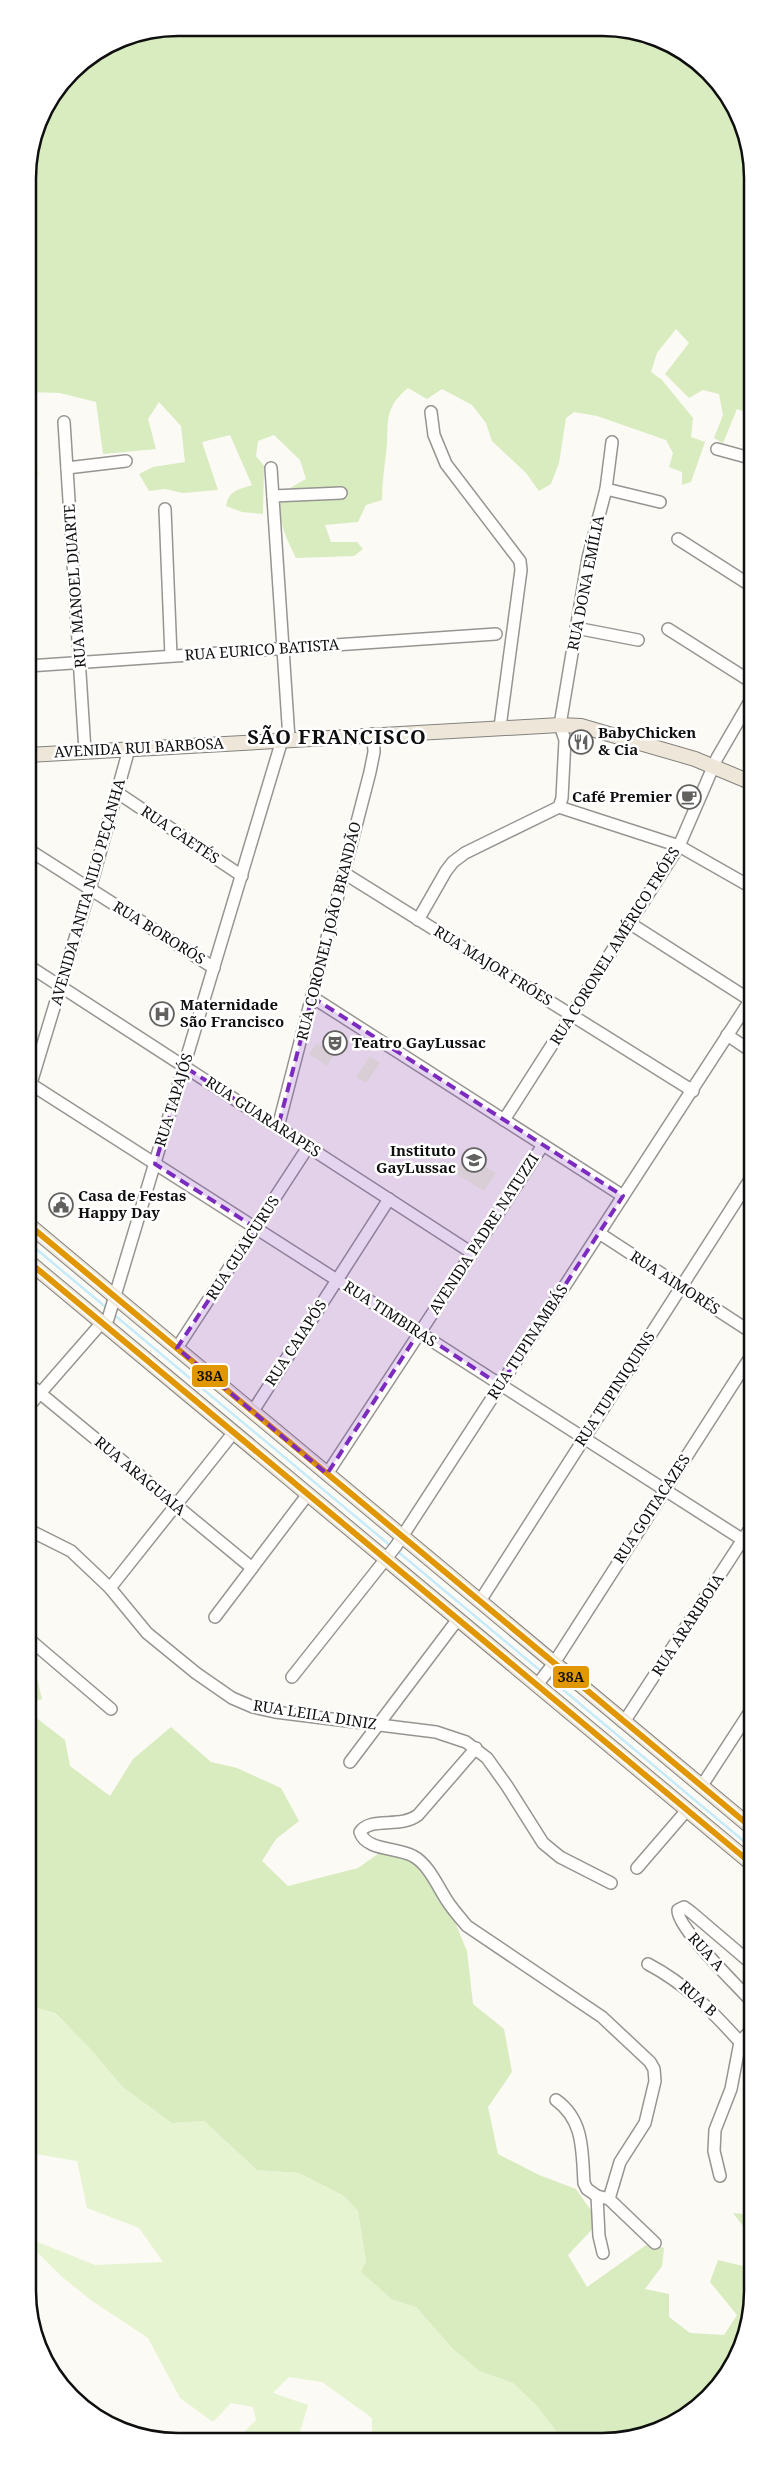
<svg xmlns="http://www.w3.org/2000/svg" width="780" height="2469" viewBox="0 0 780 2469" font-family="'Noto Serif',serif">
  <rect width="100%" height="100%" fill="#fcfaf4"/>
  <path fill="#e7f4d1" d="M30,2006L54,2013L172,2123L204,2121L257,2170L299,2173L344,2196L358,2211L366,2262L393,2300L416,2307L452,2348L479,2371L513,2383L536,2405L562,2439H372V2418L322,2382L289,2377L273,2393L308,2405L298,2439H246L243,2433L256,2420L253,2407L231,2403L213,2422L180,2398L148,2338L92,2301L61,2276L30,2245V2239L95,2265L163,2262L139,2228L87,2208L77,2161L30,2153Z"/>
  <g fill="#d8ecbf">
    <path d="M178,28L632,30L677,47L709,72L737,111L750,149V414L737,409L723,443L714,438L723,415L719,394L703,390L689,398L665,374L689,343L676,329L657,353L651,372L662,380L693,418L691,437L705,442L691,482L682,485V472L669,467L673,453L666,440L597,416L574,412L566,418L559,463L551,484L539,491L526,473L492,441L486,423L472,405L442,389L427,399L408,388C381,410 390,425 386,454C384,470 382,484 382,500L366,505L358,522L325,525L331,542H357L363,549L354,556L296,558C287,539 269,507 289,489C294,485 301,482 306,479L300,460L274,435L258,441L256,456L264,466L263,514L242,512L226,506C229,490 238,490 252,485L230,435L202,442L218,490L183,493L165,489L149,491L139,474L153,467L185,462L181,426L159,402L148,419L156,449L103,454L96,402L60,393L28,392V168L39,120L72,71L121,39Z"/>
    <path d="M30,1653H31L42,1699L30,1703Z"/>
    <path d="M30,1713L65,1740L70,1766L110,1796L133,1759L171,1727L211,1762L237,1768L281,1788L299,1821L276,1839L262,1861L288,1886L358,1868L385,1849L414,1863L449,1908L467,1951L473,2004L504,2029L512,2072L488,2107L498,2154L539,2175L576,2189L599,2222L568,2255L587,2287L649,2243L664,2248L662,2266L645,2289L669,2294V2317L690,2333L724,2335L737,2315L710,2282L718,2260L743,2266L752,2249V2301L741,2348L715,2391L677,2422L631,2439H562L536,2405L513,2383L479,2371L452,2348L416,2307L393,2300L361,2272L366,2262L358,2211L344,2196L299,2173L257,2170L204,2121L172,2123L123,2087L87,2045L55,2013L30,2006Z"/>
    <path d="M733,2213L752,2215V2238Z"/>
  </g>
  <g fill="#f1f7dc">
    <path d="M28,421L39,475L28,476Z"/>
    <path d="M317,1043L334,1055L327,1066L309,1054Z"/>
    <path d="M370,1056L380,1063L366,1083L356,1077Z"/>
    <path d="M466,1155L496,1173L484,1191L455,1173Z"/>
  </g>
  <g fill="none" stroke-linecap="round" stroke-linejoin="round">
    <g stroke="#c6ebfa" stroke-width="2.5">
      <path d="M29,1243L108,1309"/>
      <path d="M112,1313L392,1547"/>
      <path d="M396,1550L542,1672"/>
      <path d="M548,1677L752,1848"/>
    </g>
    <g stroke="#969592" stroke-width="14">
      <g id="minor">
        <path d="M431,412L434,435L446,464L520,561L521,570L500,727"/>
        <path d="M64,422L85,751"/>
        <path d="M717,449L750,458"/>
        <path d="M67,468L126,461"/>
        <path d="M271,468L289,739"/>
        <path d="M606,489L660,502"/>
        <path d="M273,496L341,493"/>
        <path d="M165,509L171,656"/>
        <path d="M678,539L750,585"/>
        <path d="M576,628L638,640"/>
        <path d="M668,629L750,681"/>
        <path d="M28,666L496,634"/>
        <path d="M118,793L242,876"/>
        <path d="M559,807L679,846L751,887"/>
        <path d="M29,850L214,968"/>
        <path d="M344,873L693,1091"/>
        <path d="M418,920L446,871L453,862L465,853L559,807L562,798L565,740L560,725L588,558L606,489L612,442"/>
        <path d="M631,924L750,1000"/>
        <path d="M29,966L472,1253"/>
        <path d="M312,997L623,1196"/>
        <path d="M727,1035L751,1051"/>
        <path d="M29,1083L751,1545"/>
        <path d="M29,1090L90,889L129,749"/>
        <path d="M504,1120L679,846L717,758L750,701"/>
        <path d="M278,1127L370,772L374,752L373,734"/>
        <path d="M599,1233L751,1332"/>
        <path d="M177,1348L308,1147"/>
        <path d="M29,1384L252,1568"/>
        <path d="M29,1406L98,1327L108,1319L282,740"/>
        <path d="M253,1411L389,1199"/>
        <path d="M327,1474L543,1145"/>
        <path d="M29,1530L71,1551L110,1588L147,1633L196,1673L232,1698L253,1707L275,1712L436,1732L466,1742L487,1758L507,1786L543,1843L560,1857L611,1883"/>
        <path d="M110,1588L234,1432"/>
        <path d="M480,1601L751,1178"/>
        <path d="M215,1617L308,1494"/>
        <path d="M30,1640L111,1709"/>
        <path d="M292,1677L396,1546L751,999"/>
        <path d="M537,1685L554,1663L751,1356"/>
        <path d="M624,1722L751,1527"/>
        <path d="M476,1748L418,1815C400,1829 371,1816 360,1832C366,1851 397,1847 413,1856C430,1865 439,1890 450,1905C455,1912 461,1919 467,1926L602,2017L650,2062L654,2069L655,2081L645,2123L620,2162L609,2199"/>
        <path d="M350,1762L458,1619"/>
        <path d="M701,1787L751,1710"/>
        <path d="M637,1868L687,1810"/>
        <path d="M648,1964C686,1984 712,2011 740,2042"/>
        <path d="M752,1964L691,1912L684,1907L678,1910C676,1927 738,1986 752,2002"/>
        <path d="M556,2100C584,2120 582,2151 584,2183L587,2189L597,2196"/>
        <path d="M720,2176L714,2151L715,2130L731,2089L740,2042L752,2029"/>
        <path d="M603,2253L599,2236L597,2196L609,2199L655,2243"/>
      </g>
    </g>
    <g stroke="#83827f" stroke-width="16">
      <g id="major">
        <path d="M28,755L560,725L581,726L695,759L750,782"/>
        <path d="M29,1225L752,1828"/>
        <path d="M29,1262L752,1864"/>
      </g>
    </g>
    <use href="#minor" stroke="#fffefd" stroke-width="11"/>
    <use href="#major" stroke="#eee7d9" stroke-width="14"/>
    <g stroke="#fff" stroke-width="10">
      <g id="bus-1">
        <path d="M29,1225L752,1828"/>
        <path d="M29,1262L752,1864"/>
      </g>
    </g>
    <use href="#bus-1" stroke="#e09702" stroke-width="6"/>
  </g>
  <path fill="#7b2cbf" fill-opacity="0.2" stroke="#7b2cbf" stroke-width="4" stroke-dasharray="10 6" stroke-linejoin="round" d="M312,997L623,1196L500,1385L419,1332L327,1474L177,1348L256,1228L155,1164L185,1067L278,1127Z"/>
  <defs>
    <g id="restaurant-ring" transform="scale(1.25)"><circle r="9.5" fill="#fff" stroke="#62615f" stroke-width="1.5"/><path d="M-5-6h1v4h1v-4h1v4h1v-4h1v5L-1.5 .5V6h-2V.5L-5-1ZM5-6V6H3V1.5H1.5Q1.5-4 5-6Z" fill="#62615f"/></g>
    <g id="cafe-ring" transform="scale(1.25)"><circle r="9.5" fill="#fff" stroke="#62615f" stroke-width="1.5"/><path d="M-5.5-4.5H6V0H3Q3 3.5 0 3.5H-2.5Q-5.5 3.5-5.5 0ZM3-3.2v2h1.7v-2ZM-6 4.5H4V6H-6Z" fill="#62615f"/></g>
    <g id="hospital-ring" transform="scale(1.25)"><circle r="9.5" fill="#fff" stroke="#62615f" stroke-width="1.5"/><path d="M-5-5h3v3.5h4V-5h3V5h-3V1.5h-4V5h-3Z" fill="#62615f"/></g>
    <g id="theatre-ring" transform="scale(1.25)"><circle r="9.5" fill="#fff" stroke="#62615f" stroke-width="1.5"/><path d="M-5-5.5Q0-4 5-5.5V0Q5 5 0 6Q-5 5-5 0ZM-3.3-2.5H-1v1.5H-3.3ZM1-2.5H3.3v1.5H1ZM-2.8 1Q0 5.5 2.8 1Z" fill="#62615f"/></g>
    <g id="school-ring" transform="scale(1.25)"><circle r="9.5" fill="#fff" stroke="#62615f" stroke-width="1.5"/><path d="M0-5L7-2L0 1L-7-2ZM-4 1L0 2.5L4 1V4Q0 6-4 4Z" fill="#62615f"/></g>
    <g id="civic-ring" transform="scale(1.25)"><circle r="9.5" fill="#fff" stroke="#62615f" stroke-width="1.5"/><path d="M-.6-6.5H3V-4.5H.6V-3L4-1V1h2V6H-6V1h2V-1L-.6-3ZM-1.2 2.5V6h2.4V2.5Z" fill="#62615f"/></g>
  </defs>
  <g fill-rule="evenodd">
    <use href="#restaurant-ring" x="581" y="742"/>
    <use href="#cafe-ring" x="689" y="797"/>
    <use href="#hospital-ring" x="162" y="1014"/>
    <use href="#theatre-ring" x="335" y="1043"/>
    <use href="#school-ring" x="474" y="1160"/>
    <use href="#civic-ring" x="61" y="1205"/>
  </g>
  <g text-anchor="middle" stroke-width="5" stroke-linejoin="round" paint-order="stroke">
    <g font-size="15" fill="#0f0f0f" stroke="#fff">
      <text transform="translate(586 583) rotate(-79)" y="5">RUA DONA EMÍLIA</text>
      <text transform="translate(75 586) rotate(-94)" y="5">RUA MANOEL DUARTE</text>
      <text transform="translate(262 650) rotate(-4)" y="5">RUA EURICO BATISTA</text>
      <text transform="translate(139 748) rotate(-3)" y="5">AVENIDA RUI BARBOSA</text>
      <text transform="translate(180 835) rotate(34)" y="5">RUA CAETÉS</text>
      <text transform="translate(88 892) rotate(-74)" y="5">AVENIDA ANITA NILO PEÇANHA</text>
      <text transform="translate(329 931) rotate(-76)" y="5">RUA CORONEL JOÃO BRANDÃO</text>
      <text transform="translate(159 933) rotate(32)" y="5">RUA BORORÓS</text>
      <text transform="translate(615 946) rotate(-58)" y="5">RUA CORONEL AMÉRICO FRÓES</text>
      <text transform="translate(493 966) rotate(32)" y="5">RUA MAJOR FRÓES</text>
      <text transform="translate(174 1100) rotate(-73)" y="5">RUA TAPAJÓS</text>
      <text transform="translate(263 1117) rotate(33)" y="5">RUA GUARARAPES</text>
      <text transform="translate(484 1234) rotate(-57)" y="5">AVENIDA PADRE NATUZZI</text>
      <text transform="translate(243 1248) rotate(-57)" y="5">RUA GUAICURUS</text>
      <text transform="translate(675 1283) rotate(33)" y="5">RUA AIMORÉS</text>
      <text transform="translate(390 1314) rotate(33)" y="5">RUA TIMBIRAS</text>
      <text transform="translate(528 1342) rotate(-57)" y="5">RUA TUPINAMBÁS</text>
      <text transform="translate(296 1343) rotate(-57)" y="5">RUA CAIAPÓS</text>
      <text transform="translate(615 1389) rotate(-57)" y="5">RUA TUPINIQUINS</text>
      <text transform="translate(140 1476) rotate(40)" y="5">RUA ARAGUAIA</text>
      <text transform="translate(652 1509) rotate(-57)" y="5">RUA GOITACAZES</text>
      <text transform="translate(688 1625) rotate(-57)" y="5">RUA ARARIBOIA</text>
      <text transform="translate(315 1715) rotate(9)" y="5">RUA LEILA DINIZ</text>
      <text transform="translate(706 1952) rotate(48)" y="5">RUA A</text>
      <text transform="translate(698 1999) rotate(42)" y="5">RUA B</text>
    </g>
    <g font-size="15" font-weight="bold" fill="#0f0f0f" stroke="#fff" text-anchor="start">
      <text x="598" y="738">BabyChicken<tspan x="598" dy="17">&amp; Cia</tspan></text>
      <text x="672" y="802" text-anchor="end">Café Premier</text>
      <text x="180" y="1010">Maternidade<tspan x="180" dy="17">São Francisco</tspan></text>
      <text x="352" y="1048">Teatro GayLussac</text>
      <text x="456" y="1156" text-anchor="end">Instituto<tspan x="456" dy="17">GayLussac</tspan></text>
      <text x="78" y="1201">Casa de Festas<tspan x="78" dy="17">Happy Day</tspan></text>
    </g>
    <g font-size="20" font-weight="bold" letter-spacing="1" fill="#0f0f0f" stroke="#fff">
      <text x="337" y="744">SÃO FRANCISCO</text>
    </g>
  </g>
  <path d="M0 0H780V2469H0ZM178 36H602A142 142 0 0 1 744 178V2291A142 142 0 0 1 602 2433H178A142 142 0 0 1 36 2291V178A142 142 0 0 1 178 36Z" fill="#fff" fill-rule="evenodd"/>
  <path fill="none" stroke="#0f0f0f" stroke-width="2.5" d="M178 36H602A142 142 0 0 1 744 178V2291A142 142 0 0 1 602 2433H178A142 142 0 0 1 36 2291V178A142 142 0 0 1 178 36Z"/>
  <g stroke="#fff" stroke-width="2">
    <rect x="191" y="1364" width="38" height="24" rx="5" fill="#e09702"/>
    <rect x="552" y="1665" width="38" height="24" rx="5" fill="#e09702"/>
  </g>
  <g font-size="14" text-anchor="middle" font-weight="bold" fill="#111">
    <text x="210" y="1381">38A</text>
    <text x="571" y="1682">38A</text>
  </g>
</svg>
